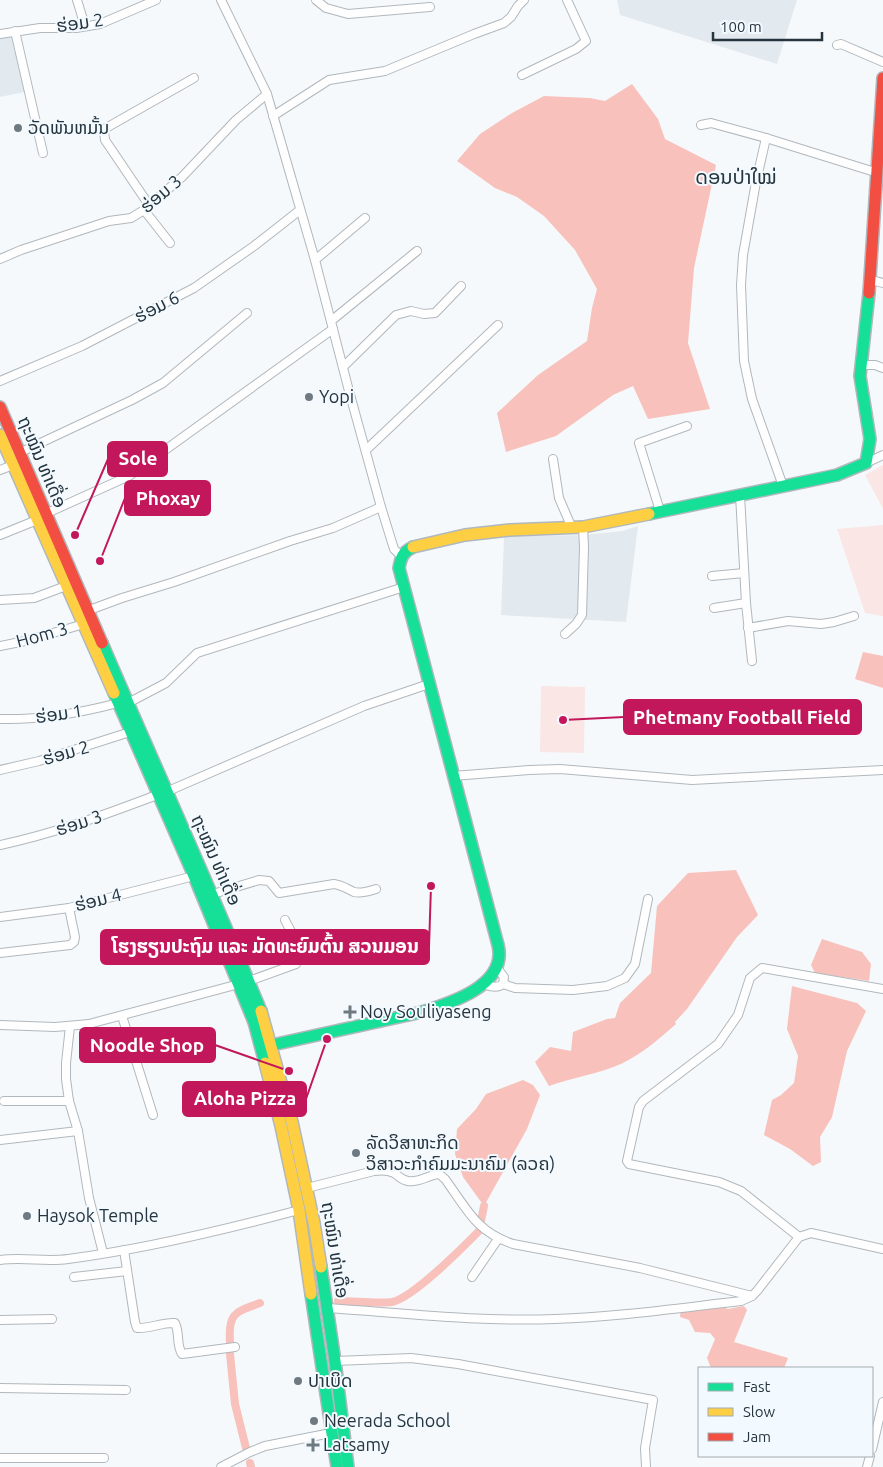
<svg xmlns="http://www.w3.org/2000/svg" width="883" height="1467" viewBox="0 0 883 1467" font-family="Ubuntu,'Noto Sans Lao',sans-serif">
  <rect width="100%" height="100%" fill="#f6f9fc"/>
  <g fill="#e3eaef">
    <path d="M617,0H797L777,64L620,15Z"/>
    <path d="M13,33L25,92L0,97V35Z"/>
    <path d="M638,526L626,622L501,615L504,536L583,535L622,531Z"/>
  </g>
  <g fill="#fae6e4">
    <path d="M883,465V509L865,475Z"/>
    <path d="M883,525V616L865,613L837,529Z"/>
    <path d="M541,686L585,687L584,753L540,752Z"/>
  </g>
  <g fill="#f8c1bb">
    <path d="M632,84L658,119L665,139L716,165L694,268L688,343L710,409L648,419L633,386L613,395L556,436L506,452L497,413L538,375L587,341L592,308L597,289L575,250L544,216L517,197L495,188L457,161L480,134L512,113L544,96L590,98L605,101Z"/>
    <path d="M863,652L883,656V688L855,679Z"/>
    <path d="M736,870L758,915L737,937L687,1009L675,1022L676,1024C659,1039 643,1053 623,1063C600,1074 573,1077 549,1086L535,1062L550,1047L571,1051L573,1032L607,1019L615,1018L620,1003L651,973L657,906L688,873Z"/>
    <path d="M822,939L862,952L871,964L869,981L815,973L811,965Z"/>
    <path d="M792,986L857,1003L866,1011L847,1051L832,1117L820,1137L821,1162L813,1166L790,1149L764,1135L772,1100L781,1095L794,1083L798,1056L787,1029Z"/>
    <path d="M523,1080L533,1085L540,1095L527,1129L484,1206L463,1177L455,1154L457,1129L476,1109L486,1094Z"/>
    <path d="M718,1305L728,1309L744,1306L747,1310L734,1342L788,1358L784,1368H711L707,1358L715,1339L710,1333L695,1332L689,1320L680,1317L681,1307Z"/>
  </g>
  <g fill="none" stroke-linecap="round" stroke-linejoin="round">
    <g stroke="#f8c1bb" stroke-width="8">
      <path d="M481,1221L484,1206"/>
      <path d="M338,1301C356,1301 375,1304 392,1302C413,1298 462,1248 479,1231"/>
      <path d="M230,1342C228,1313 235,1312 260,1303"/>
      <path d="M230,1354L235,1404L246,1448"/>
      <path d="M250,1463L251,1467"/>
    </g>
    <g stroke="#b0b8bd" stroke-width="10">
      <g id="street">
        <path d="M77,0L85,26"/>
        <path d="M221,0L267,94L315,260L349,391L381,507L394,549L401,556"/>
        <path d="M316,0L326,8L348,14L430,7"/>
        <path d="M15,31L43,153"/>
        <path d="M0,34L40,28H76L100,24L156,0"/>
        <path d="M837,45L841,44L883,62"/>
        <path d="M522,75L576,49L586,41L567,0"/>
        <path d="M273,116L329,80L385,71L474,34L504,23L511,17L518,6L524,0"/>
        <path d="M701,125L711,123L766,138L878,173"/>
        <path d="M766,138L756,182L743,255L741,285L744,361L752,399L783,486"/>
        <path d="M149,205L105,140L104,131L106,128L194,78"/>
        <path d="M144,210L170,243"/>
        <path d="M0,259L21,250L109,221L131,218L144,210L182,177L236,120L267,94"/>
        <path d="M315,260L365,218"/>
        <path d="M871,280L883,283"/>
        <path d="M331,321L417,251"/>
        <path d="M861,365H875L883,368"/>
        <path d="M343,367L396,315L411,311L424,314L435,313L461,286"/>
        <path d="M0,381L82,346L194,288L254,246L300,210"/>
        <path d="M366,450L498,325"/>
        <path d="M19,453L132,400L163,383L247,313"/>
        <path d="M553,459L559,498L572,528"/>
        <path d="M866,463L883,455"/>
        <path d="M0,470L13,465"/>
        <path d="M740,495L746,603L752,661"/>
        <path d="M660,511L639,443L687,426"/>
        <path d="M45,514L129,476L333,329"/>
        <path d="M0,535L37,520"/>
        <path d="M712,576L744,573"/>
        <path d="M0,600L34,598L66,586"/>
        <path d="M714,608L746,603"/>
        <path d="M84,612L122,598L174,582L290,541L333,528L381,507"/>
        <path d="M748,628L788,621L821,624L834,622L854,616"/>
        <path d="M565,634L576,624L582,615L584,547L583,527"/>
        <path d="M0,646L25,641L84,624"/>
        <path d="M128,703L166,683L197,653L404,587"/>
        <path d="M0,719C39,720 80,713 118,703"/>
        <path d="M0,770L39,761L130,732"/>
        <path d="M453,776L529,770L560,769L692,780L883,770"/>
        <path d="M166,792L364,706L429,684"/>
        <path d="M0,845C54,834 106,814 157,795"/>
        <path d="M213,894L259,880L269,881L279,893L334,884C342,885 347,889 354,892C362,894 369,891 376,889"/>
        <path d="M0,917L69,908L194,876"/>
        <path d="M299,947L338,943"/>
        <path d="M0,953L70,945L74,942L75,937L69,908"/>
        <path d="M249,981L296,964C304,949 291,933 285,920"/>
        <path d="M482,984C490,986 497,989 503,984L504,977L497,968"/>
        <path d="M503,984L515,988L573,990L607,986L625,978L635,964L648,899"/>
        <path d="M883,989L762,968L750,978L738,1015L718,1044L643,1101L639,1107L627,1161L629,1164L719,1182L741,1191L799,1237L811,1233L883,1249"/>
        <path d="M122,1016L153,1115"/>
        <path d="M0,1025L55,1027L89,1024L239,984"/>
        <path d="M70,1026L66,1063V1079L69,1101L78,1131L89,1198L103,1253"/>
        <path d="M4,1101H69"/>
        <path d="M0,1140L78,1131"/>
        <path d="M307,1188L374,1171C381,1170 388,1170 394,1173C399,1176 401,1180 408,1181C419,1183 428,1175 439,1174L445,1179C467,1209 476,1232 513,1244L640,1268L752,1296"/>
        <path d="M124,1250L135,1322L137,1328C150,1329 162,1322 175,1323C180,1333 176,1345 182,1354L235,1347"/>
        <path d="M0,1260C23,1257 46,1262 68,1259C146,1249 224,1230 299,1210"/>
        <path d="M74,1277L127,1271"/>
        <path d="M472,1277L498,1239"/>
        <path d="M327,1308C403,1313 479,1322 555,1319C617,1317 679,1308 741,1301L752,1296L757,1291L799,1237"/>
        <path d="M0,1320L52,1319"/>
        <path d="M335,1361L411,1358L458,1364L653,1400L645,1448L646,1467"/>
        <path d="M0,1388L126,1390"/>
        <path d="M872,1449L883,1402"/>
        <path d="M0,1458H104"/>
        <path d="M221,1467L250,1452L265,1446L331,1433"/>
        <path d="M867,1467L870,1456"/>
      </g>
    </g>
    <g stroke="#b0b8bd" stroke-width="14">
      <g id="fast">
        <path d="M649,514L837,475L866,463L870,439L860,376L869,293"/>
        <path d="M102,643C155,766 210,887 261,1011"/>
        <path d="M114,693L194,876L254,1022L265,1063"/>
        <path d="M263,1047L422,1012C451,1003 508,985 498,945L399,568C401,557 403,552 413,547"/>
        <path d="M321,1267L335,1361L348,1467"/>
        <path d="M311,1294L337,1467"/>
      </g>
    </g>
    <g stroke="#b0b8bd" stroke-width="14">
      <g id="slow">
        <path d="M0,435L114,693"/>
        <path d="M413,547L465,535L510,530L583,527L649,514"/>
        <path d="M261,1011L292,1122L314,1223L321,1267"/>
        <path d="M265,1063L281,1126L299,1210L311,1294"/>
      </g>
    </g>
    <g stroke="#b0b8bd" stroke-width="14">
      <g id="jam">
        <path d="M869,293L883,78"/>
        <path d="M0,407L102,643"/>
      </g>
    </g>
    <use href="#street" stroke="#fefeff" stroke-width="8"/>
    <use href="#fast" stroke="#16e098" stroke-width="11"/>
    <use href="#slow" stroke="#ffcf43" stroke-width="11"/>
    <use href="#jam" stroke="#f24e42" stroke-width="11"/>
  </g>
  <g fill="#6f7a80" stroke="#f3faff" stroke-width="2">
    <circle cx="18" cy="128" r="5"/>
    <circle cx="309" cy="397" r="5"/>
    <path d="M347.5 1004.5h5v5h5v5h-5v5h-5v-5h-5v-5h5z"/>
    <circle cx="356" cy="1153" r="5"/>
    <circle cx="27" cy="1216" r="5"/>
    <circle cx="298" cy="1381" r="5"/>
    <circle cx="314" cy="1421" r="5"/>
    <path d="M310.5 1437.5h5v5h5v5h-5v5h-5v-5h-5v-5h5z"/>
  </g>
  <g text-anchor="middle" stroke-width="4" stroke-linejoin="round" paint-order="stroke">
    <g font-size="18" fill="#26353d" stroke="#f3faff">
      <text transform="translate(80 23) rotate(-8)" y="6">ຮ່ອມ 2</text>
      <text transform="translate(161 194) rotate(-40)" y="6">ຮ່ອມ 3</text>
      <text transform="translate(157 307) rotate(-27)" y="6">ຮ່ອມ 6</text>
      <text transform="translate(42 462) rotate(67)" y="6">ຖະໝົນ ທ່າເດື່ອ</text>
      <text transform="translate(42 635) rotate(-15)" y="6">Hom 3</text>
      <text transform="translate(59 714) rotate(-8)" y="6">ຮ່ອມ 1</text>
      <text transform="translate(66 753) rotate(-16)" y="6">ຮ່ອມ 2</text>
      <text transform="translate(79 823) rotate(-18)" y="6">ຮ່ອມ 3</text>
      <text transform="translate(216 860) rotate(66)" y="6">ຖະໝົນ ທ່າເດື່ອ</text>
      <text transform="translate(98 900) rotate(-14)" y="6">ຮ່ອມ 4</text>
      <text transform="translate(335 1250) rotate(81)" y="6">ຖະໝົນ ທ່າເດື່ອ</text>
    </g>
    <g font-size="18" fill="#26353d" stroke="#f3faff" text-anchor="start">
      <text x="28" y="134">ວັດພັນຫມັ້ນ</text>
      <text x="319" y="403">Yopi</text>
      <text x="360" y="1018">Noy Souliyaseng</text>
      <text x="366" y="1149">ລັດວິສາຫະກິດ<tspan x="366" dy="21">ວິສາວະກຳຄົມມະນາຄົມ (ລວຄ)</tspan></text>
      <text x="37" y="1222">Haysok Temple</text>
      <text x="308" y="1387">ປາເບິດ</text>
      <text x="324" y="1427">Neerada School</text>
      <text x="323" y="1451">Latsamy</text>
    </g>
    <g font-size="20" fill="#26353d" stroke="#f3faff">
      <text x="736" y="184">ດອນປ່າໃໝ່</text>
    </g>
  </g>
  <path fill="none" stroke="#c2185b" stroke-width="2" d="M75 535L108 459M100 561L125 498M563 720L624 717M431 886L429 947M289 1071L215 1045M327 1039L306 1099"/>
  <g fill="#c2185b" stroke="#f3faff" stroke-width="2">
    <circle cx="75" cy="535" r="5"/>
    <circle cx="100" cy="561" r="5"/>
    <circle cx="563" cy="720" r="5"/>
    <circle cx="431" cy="886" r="5"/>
    <circle cx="289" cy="1071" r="5"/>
    <circle cx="327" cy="1039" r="5"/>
  </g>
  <g fill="#c2185b" stroke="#c2185b" stroke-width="2">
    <rect x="108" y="442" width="59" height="34" rx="5"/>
    <rect x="125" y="481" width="85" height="34" rx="5"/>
    <rect x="624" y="700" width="237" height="34" rx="5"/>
    <rect x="101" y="930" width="328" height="34" rx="5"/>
    <rect x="80" y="1028" width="135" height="34" rx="5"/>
    <rect x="183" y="1082" width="123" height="34" rx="5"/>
  </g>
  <g font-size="19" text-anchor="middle" font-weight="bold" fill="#fff">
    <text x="138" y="465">Sole</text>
    <text x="168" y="505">Phoxay</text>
    <text x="742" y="724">Phetmany Football Field</text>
    <text x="265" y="953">ໂຮງຮຽນປະຖົມ ແລະ ມັດທະຍົມຕົ້ນ ສວນມອນ</text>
    <text x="147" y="1052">Noodle Shop</text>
    <text x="245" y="1105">Aloha Pizza</text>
  </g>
  <rect x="698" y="1367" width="175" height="90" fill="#f3faff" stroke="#a1abb1"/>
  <rect x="708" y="1383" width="25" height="8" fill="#16e098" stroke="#a1abb1"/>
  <text x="743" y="1392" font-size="15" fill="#26353d">Fast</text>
  <rect x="708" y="1408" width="25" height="8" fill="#ffcf43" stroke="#a1abb1"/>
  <text x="743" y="1417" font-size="15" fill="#26353d">Slow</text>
  <rect x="708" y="1433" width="25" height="8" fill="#f24e42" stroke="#a1abb1"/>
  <text x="743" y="1442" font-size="15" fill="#26353d">Jam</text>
  <path d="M713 32v8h109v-8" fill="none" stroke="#26353d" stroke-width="2.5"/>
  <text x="720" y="32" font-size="15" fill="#26353d" stroke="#f3faff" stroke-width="4" paint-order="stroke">100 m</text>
</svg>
